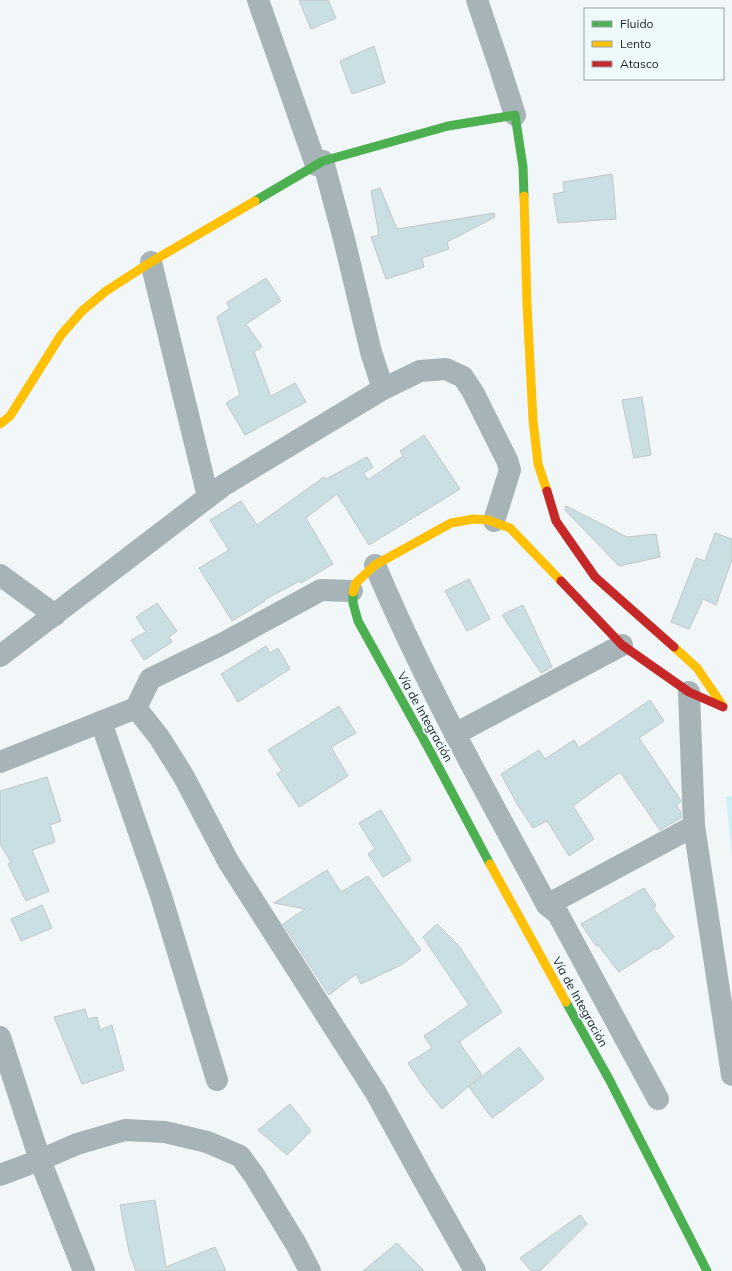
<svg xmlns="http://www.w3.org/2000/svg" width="732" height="1271" viewBox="0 0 732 1271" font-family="Mulish,sans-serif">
  <rect width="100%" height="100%" fill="#f1f7f8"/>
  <path fill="#cff0f6" d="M732,796V855L726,797Z"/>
  <g fill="#c9dfe3" stroke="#c2c6c7">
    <path d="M299,0H328L336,18L311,29Z"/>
    <path d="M374,46L385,83L352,94L340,61Z"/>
    <path d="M612,174L614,192L616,219L558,223L553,194L564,192L563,182Z"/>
    <path d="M380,188L397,229L494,213L495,217L447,242L449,249L422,258L424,267L386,279L371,237L379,235L371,191Z"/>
    <path d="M266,278L281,301L246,324L262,347L254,352L271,396L295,383L306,402L245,435L226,403L240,395L217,317L230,308L226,303Z"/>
    <path d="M642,397L651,455L634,458L622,400Z"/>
    <path d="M424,435L460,489L369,545L337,494L306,518L333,564L301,583L300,581L264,600L265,601L232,621L199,568L229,550L210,520L241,501L257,525L324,477L326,479L367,457L373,467L364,473L368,480L403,456L400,451Z"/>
    <path d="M566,506L627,537L656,534L660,557L619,566L566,511L565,507Z"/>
    <path d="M715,533L732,539V559L716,605L703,599L689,629L671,622L696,558L705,561Z"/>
    <path d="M469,579L490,619L467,631L445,591Z"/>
    <path d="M157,603L177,631L169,637L172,642L144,660L131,640L146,632L136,617Z"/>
    <path d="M523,605L552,667L541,673L502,615Z"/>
    <path d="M266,646L270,653L278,648L290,669L238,702L221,674Z"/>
    <path d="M650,700L664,721L639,738L680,799L681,802L676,805L681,812V818L660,830L620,772L573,806L594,839L569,856L547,821L533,828L517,804L501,774L539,750L545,759L574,740L579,748Z"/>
    <path d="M339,706L356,733L331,747L348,776L299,807L277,774L282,771L268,750Z"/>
    <path d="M47,777L61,821L50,825L55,842L32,850L49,891L26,901L8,864L11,862L0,844V791Z"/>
    <path d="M381,810L411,860L383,877L368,854L375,849L359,823Z"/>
    <path d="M327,870L341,892L368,876L421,950L401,965L361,984L356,974L329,995L283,924L305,909L274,903Z"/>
    <path d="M644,888L656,906L653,908L674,937L657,950L656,948L619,972L598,945L596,946L581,924Z"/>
    <path d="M42,905L52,928L21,941L11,919Z"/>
    <path d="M437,924L459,946L502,1012L459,1042L482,1075L442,1109L425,1088L408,1063L432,1048L424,1036L469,1005L423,937Z"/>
    <path d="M85,1009L88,1019L97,1017L100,1030L112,1025L124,1070L82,1084L54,1017Z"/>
    <path d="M519,1047L544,1079L492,1118L469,1087Z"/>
    <path d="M290,1104L311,1131L287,1155L258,1130Z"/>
    <path d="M155,1200L166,1267L215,1247L226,1271H136L129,1252L120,1205Z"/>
    <path d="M580,1215L587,1224L540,1271H531L520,1258Z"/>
    <path d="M397,1243L424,1271H363Z"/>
  </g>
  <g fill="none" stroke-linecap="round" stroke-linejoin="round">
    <g stroke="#a7b4b7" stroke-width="22">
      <path d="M258,0L316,165"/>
      <path d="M477,0L500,68L515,115"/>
      <path d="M323,161L344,239L371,352L383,389"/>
      <path d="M151,262L208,497"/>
      <path d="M375,565C424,682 487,794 547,905L558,914L658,1099"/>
      <path d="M0,575L55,615"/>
      <path d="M0,656L224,485L383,389L420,371L446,369L463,377L473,392L507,460L510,470L494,521"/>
      <path d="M689,692L694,826L732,1075"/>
      <path d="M136,708L159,737L184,777L228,861L376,1093L422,1177L475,1271"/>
      <path d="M101,722L161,896L217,1080"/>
      <path d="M455,734L622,645"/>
      <path d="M0,762L136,708L150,679L222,644L321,590L352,591"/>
      <path d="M547,905L694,826"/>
      <path d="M0,1037L40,1160L84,1271"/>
      <path d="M0,1175L40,1160L77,1144L125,1130L165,1132L207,1142L240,1156L254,1175L296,1244L310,1271"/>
    </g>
    <g stroke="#4caf50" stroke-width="9">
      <path d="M255,201L323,161L448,126L515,115L523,167L524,196"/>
      <path d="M353,592V603L358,621L430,751L490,864"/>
      <path d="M566,1002L609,1079L707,1271"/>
    </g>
    <g stroke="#ffc107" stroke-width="9">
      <path d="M524,196L527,305L533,420L538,464L547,491"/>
      <path d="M0,424L10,416L61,335L82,311L106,291L151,262L255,201"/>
      <path d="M353,592L356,583L361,578L375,565L451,523L474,519L488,520L510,528L561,581"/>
      <path d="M674,647L697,668L723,706"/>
      <path d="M490,864L566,1002"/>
    </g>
    <g stroke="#c62828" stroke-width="9">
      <path d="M547,491L556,521L595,577L674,647"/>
      <path d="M561,581L622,645L689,692L723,707"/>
    </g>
  </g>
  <g text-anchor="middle" stroke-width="4" stroke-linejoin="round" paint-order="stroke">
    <g font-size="12" fill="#1d2122" stroke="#eef9fb">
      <text transform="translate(425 717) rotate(61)" y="4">Vía de Integración</text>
      <text transform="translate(580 1002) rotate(61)" y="4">Vía de Integración</text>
    </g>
  </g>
  <rect x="584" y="8" width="140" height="72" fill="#eef9fb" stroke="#9aa3a4"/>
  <rect x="592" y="21" width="20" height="6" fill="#4caf50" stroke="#9aa3a4"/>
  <text x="620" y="28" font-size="12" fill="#1d2122">Fluido</text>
  <rect x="592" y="41" width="20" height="6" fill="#ffc107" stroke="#9aa3a4"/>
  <text x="620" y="48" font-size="12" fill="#1d2122">Lento</text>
  <rect x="592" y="61" width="20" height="6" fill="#c62828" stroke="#9aa3a4"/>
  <text x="620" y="68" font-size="12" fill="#1d2122">Atasco</text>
</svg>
